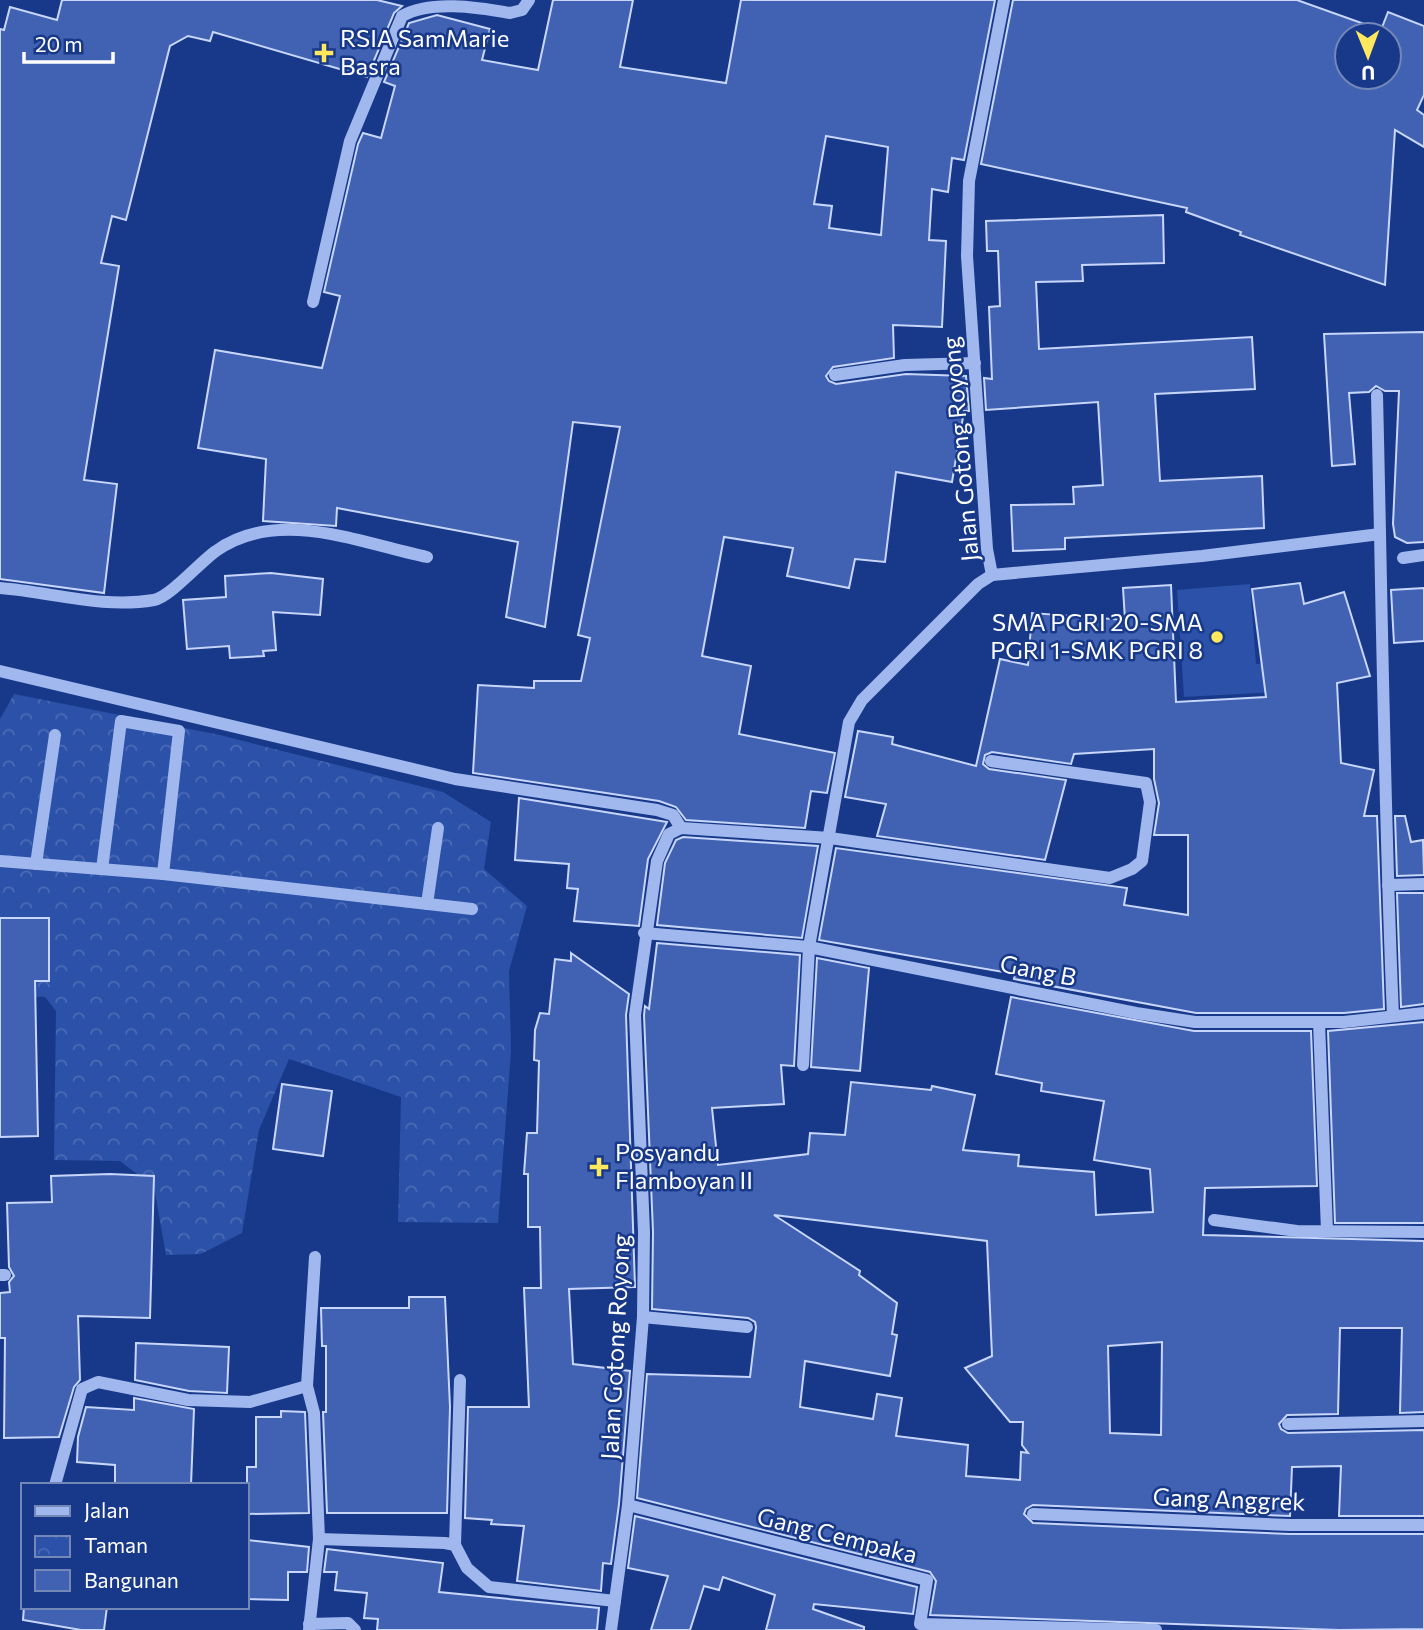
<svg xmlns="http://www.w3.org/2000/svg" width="1424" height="1630" viewBox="0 0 1424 1630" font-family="Commissioner,sans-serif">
  <defs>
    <pattern id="park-crowns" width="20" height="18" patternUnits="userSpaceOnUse" patternTransform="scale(1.75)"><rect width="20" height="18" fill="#2b51a8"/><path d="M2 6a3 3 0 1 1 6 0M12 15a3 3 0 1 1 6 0" fill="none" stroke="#4b6bb5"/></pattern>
  </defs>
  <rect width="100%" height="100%" fill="#183989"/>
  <path fill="url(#park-crowns)" d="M14,694L220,735L443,792L491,822L484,869L527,906L509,971L511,1052L498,1223L398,1222L401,1097L289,1059L259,1130L242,1233L201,1254L166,1255L154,1187L120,1161L54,1160L56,1011L45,997L0,995V719Z"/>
  <path fill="#2b51a8" d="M1250,584L1256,664H1276L1277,692L1184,697L1177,590Z"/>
  <g fill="#4162b2" stroke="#c7d6fa" stroke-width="2" fill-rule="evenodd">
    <path d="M62,0H377L402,6L394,13L367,77L213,32L210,41L188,36L170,46L126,220L112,216L101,263L119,266L84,480L117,484L104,593L0,579V29L4,30L10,7L57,20Z"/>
    <path d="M553,0H633L620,67L726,83L741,0H995L964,160L952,158L948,192L932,189L929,240L946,241L942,327L893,325L894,358L833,367L826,376L829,381L836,384L906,374L966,376L969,411H964L952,482L896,472L885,562L855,559L849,588L787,576L793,548L724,537L702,656L751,666L739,734L835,753L827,793L811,791L805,828L686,820L676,807L659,801L473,773L478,685L534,688V681H581L590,638L578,635L620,427L573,422L545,627L506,617L518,542L337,508L336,526L263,521L266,459L198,448L215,350L322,368L340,296L324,292L358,144L363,133L381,138L395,86L384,82L409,23L437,15L490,29L482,60L538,70ZM826,136L888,147L881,235L829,228L832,206L814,204Z"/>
    <path d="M1013,0H1297L1381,30L1388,12L1424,26V95L1417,110L1424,115V147L1395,130L1385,285L1240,235L1241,232L1186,212L1187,208L981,164ZM1347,35H1389V77H1347Z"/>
    <path d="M1163,215L1164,263L1082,265L1083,281L1036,282L1039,349L1252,337L1255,389L1155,394L1160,481L1262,476L1264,528L1065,538V549L1013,551L1011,505L1074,504L1073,487L1103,485L1098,402L986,410L984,378L992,379L989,307L1000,306L998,251H987L986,221Z"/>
    <path d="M1424,332V542L1407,543L1395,537L1393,524L1399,391H1385L1376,386L1369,392L1349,393L1355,464L1332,466L1324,334Z"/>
    <path d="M271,573L323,579L320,615L273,612L276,650L263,651L264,656L230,658L229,646L187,649L183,600L226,597L225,576Z"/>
    <path d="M1300,583L1304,604L1344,592L1370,676L1337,683L1341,763L1374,770L1364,816H1377L1384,1009L1344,1013H1196L1014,979L1015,974L819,940L836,848L1127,888L1124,905L1188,915V835H1154L1159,803L1154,779V749L1074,754L1071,764L992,752L985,755L983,764L989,769L1066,780L1045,860L877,836L886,804L845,797L858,731L893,737L892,744L976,766L1000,659L1028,665L1032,613L1125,620L1123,588L1171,585L1176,702L1266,697L1252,589Z"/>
    <path d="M1424,588V641L1394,643L1391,590Z"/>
    <path d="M519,798L667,822L648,859L639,926L574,921L578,889L567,888L569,864L515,860Z"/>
    <path d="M1395,816H1405L1411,842L1423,840L1424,875L1397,876Z"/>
    <path d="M683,837L818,846L802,938L657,925L665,863L676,840Z"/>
    <path d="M1397,893H1424V1004L1401,1007Z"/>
    <path d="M0,918H49V981H35L38,1136L0,1137Z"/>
    <path d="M657,943L800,955L794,1066L781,1065L784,1104L712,1108L718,1165L808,1154L810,1133L845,1135L851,1082L931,1090L932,1086L975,1095L963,1150L1019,1155L1018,1166L1094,1172L1096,1215L1153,1212L1150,1169L1094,1160L1104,1101L1041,1091L1042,1083L996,1074L1011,997L1194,1031H1311L1317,1186L1205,1188L1203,1235L1424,1241V1412L1400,1413L1402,1328H1340L1338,1414L1287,1415L1279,1424L1281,1429L1288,1433L1424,1430V1516H1339L1341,1466L1292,1467L1290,1516L1033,1505L1026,1509L1024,1514L1033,1523L1290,1534H1424V1629L1339,1630L930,1615L936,1581L930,1572L637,1498L647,1374L750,1377L756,1327L755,1322L748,1318L652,1309L653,1232L644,1015L645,1006L649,1009ZM774,1215L987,1241L992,1356L965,1368L1010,1422H1023L1022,1445L1028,1453L1021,1452L1020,1480L966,1476L968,1445L896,1436L902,1398L877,1394L873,1419L800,1407L805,1361L890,1376L897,1335L892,1334L897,1303L859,1275L860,1271ZM1162,1342L1161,1435L1110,1433L1108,1346Z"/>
    <path d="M571,953L629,994L626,1015L635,1287L569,1289L573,1364L630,1371L619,1504L611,1564L603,1563L601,1591L517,1581L524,1526L491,1524L492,1520L465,1518L468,1407H529L524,1288H541L540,1227H528V1174H524L527,1133H537L539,1061L534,1060L535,1030L540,1013L549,1014L555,959L571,961Z"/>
    <path d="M817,958L869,968L860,1071L811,1067Z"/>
    <path d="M1424,1022V1223H1335L1328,1031Z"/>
    <path d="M282,1084L332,1091L323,1156L273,1149Z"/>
    <path d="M110,1174L154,1176L150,1318L78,1316L80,1380L74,1387L59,1437L4,1438L5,1338H0V1293L10,1292L9,1282L14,1276L9,1267L7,1203L52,1202L51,1176Z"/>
    <path d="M409,1297H445L450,1407L447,1513H327L323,1412H326V1346H322L321,1308H409Z"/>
    <path d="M136,1343L229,1347L227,1393L189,1391L135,1380Z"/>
    <path d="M134,1398L194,1409L191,1485H115V1465L77,1462L78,1437L86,1407L134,1410Z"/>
    <path d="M281,1411L305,1412L309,1513L247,1514V1467H256V1417H281Z"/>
    <path d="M635,1516L917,1587L913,1614L814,1604L813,1609L864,1627V1630H766L775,1595L723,1577L719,1590L704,1586L690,1630H651L668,1576L628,1568Z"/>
    <path d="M247,1540L309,1547L307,1572H288V1600L247,1599Z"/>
    <path d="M327,1549L443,1563L439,1592L599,1608L597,1630H377L378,1619L364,1618L367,1593L335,1590L337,1572H324Z"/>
    <path d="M24,1607H107L104,1630H81L23,1620Z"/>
  </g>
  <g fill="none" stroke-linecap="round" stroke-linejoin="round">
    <g stroke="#a1b8ee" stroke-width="12">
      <path d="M313,302L350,141L402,16C430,0 476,7 510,13L522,10L529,0"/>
      <path d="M835,375L905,365L975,363"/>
      <path d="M1377,395C1382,602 1384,809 1393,1016"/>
      <path d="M1403,558L1424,555"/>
      <path d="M992,575L1202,556L1380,534"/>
      <path d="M0,588C51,592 103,609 154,600C170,597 200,562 216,551C277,507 361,543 427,557"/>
      <path d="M0,671L455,779L657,810L673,815L681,828"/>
      <path d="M0,861L163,874L472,909"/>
      <path d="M36,864L55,735"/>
      <path d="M102,869L121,721L179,731L163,874"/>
      <path d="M1388,885L1424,884"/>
      <path d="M427,904L438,828"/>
      <path d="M644,933L809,947L1136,1013L1195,1022H1344L1424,1013"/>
      <path d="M1319,1022L1327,1231"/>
      <path d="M803,1065L809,947L849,722L862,700L978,584L992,575L987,549L967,256L969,181L1004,0"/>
      <path d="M1214,1220L1297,1231L1424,1232"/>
      <path d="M0,1275H5"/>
      <path d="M643,1317L747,1327"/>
      <path d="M1288,1424L1424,1421"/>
      <path d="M55,1485L82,1389L98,1382L188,1400L250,1402L307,1386"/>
      <path d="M628,1505L927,1580L920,1624L1156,1630"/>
      <path d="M1033,1514L1290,1525H1424"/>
      <path d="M319,1539L445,1543L455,1545L467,1568L489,1587L615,1601"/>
      <path d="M455,1545L460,1380"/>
      <path d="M309,1624L348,1623L355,1630"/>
      <path d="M309,1630L319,1539L314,1413L307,1386L315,1257"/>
      <path d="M611,1630L628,1505L643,1317L644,1232L635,1015L657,861L669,834L681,828L830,838L1110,878L1132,869L1142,861L1150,802L1146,783L991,761"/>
    </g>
  </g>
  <g fill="#ffe85d" stroke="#183989" stroke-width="2.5">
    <path d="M320.5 42.5h7v7h7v7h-7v7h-7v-7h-7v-7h7z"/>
    <circle cx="1217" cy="637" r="7"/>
    <path d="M595.5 1156.5h7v7h7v7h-7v7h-7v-7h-7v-7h7z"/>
  </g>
  <g text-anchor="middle" stroke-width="5" stroke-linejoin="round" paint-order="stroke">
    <g font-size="24" fill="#fff" stroke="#183989" text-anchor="start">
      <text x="340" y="47">RSIA SamMarie<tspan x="340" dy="28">Basra</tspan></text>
      <text x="1203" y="631" text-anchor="end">SMA PGRI 20-SMA<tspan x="1203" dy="28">PGRI 1-SMK PGRI 8</tspan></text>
      <text x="615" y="1161">Posyandu<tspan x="615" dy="28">Flamboyan II</tspan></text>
    </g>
    <g font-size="24" fill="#fff" stroke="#183989">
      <text transform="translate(961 449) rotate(-95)" y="8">Jalan Gotong Royong</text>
      <text transform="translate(1038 971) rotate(11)" y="8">Gang B</text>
      <text transform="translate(616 1347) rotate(-87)" y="8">Jalan Gotong Royong</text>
      <text transform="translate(1229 1500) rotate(2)" y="8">Gang Anggrek</text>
      <text transform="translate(837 1536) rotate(14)" y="8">Gang Cempaka</text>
    </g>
  </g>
  <rect x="21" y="1483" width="228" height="126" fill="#183989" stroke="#7488b8" stroke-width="2"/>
  <rect x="35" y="1506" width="35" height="10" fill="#a1b8ee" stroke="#7488b8" stroke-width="2"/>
  <text x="84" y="1518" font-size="21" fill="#ffffff">Jalan</text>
  <rect x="35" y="1536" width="35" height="21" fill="url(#park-crowns)" stroke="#7488b8" stroke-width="2"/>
  <text x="84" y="1553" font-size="21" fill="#ffffff">Taman</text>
  <rect x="35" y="1570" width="35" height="21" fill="#4162b2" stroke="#7488b8" stroke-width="2"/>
  <text x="84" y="1588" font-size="21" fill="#ffffff">Bangunan</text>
  <g transform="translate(1368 56) rotate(179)"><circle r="33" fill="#183989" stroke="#7488b8" stroke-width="2"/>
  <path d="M0-5L12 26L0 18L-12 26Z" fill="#ffe85d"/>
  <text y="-10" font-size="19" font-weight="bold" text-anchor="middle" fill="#ffffff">U</text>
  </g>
  <path d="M24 52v10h89v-10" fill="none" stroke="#ffffff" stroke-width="3.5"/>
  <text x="35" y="52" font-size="21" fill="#ffffff" stroke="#183989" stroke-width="5" paint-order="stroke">20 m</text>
</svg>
